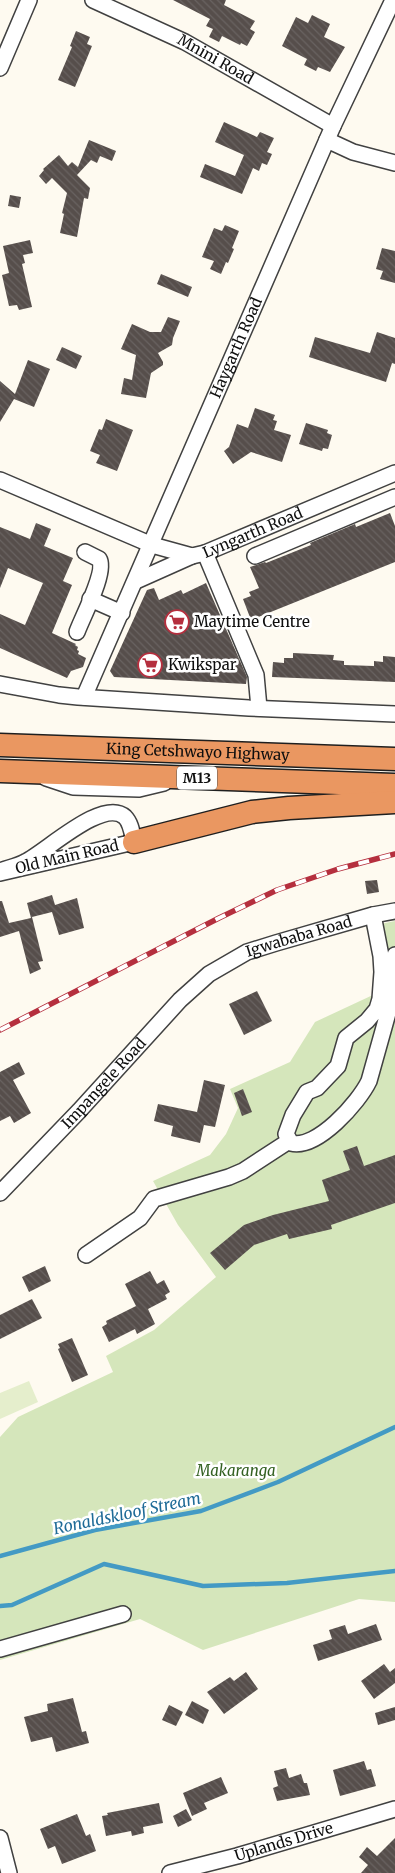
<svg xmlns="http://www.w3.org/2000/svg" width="395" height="1873" viewBox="0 0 395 1873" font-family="Merriweather,serif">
  <defs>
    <pattern id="building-back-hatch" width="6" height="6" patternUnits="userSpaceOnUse" patternTransform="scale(1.25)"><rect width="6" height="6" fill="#564e4b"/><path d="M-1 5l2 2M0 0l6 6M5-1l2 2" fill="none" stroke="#696361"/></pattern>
  </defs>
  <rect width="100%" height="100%" fill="#fefaf0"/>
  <path fill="#d5e6bb" d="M395,921V1602L359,1599L203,1650L140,1619L0,1660V1437L18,1417L113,1372L106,1356L154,1330L216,1277L178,1225L153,1181L210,1155L226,1134L238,1108L230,1089L290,1062L315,1022L375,994L374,950L366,927Z"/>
  <path fill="#e5eecc" d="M29,1381L38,1402L0,1419V1393Z"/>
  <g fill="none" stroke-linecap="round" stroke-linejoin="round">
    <g stroke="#439ac4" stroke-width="4.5">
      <path d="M0,1556L95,1530L201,1511L278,1482L395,1427"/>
      <path d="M0,1606L12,1605L104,1564L203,1586L287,1583L395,1571"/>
    </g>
  </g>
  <g fill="url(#building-back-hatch)">
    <path d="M173,0H226L224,5L255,21L250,29L255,32L247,46L241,43L240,45L222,36L219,42L209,37L213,29L206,26L210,19Z"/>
    <path d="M312,15L330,24L324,37L345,47L330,72L318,67L316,71L304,65L307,59L282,46L296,17L308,23Z"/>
    <path d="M76,31L90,37L87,44L92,46L75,87L58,80L72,47L70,46Z"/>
    <path d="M224,122L257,137L260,132L274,138L267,152L272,154L267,165L262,163L259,171L253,168L242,194L200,177L205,164L235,176L244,155L215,142Z"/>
    <path d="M89,140L116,151L112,161L100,156L97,163L91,160L77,175L90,188L88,199L84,198L77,237L60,233L64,214L62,213L67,193L52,178L46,184L39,176L44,170L43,169L59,155L68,166L72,162L78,167Z"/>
    <path d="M10,195L21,197L19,208L8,206Z"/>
    <path d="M225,225L239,231L232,248L234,249L228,263L226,262L221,274L210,269L214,261L202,257L214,228L222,231Z"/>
    <path d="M30,240L33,253L23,255L25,263L22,264L32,307L19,310L17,305L9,306L2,275L9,273L3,246Z"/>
    <path d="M382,248L395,251V283L380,279L383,271L376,269Z"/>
    <path d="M161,274L192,287L188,297L157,284Z"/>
    <path d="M168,317L180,321L173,338L172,345L158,353L163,362V365L151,373L146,398L121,394L124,378L132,380L136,355L121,349L132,324L150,332H161Z"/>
    <path d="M377,332L395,338V364L392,363L386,382L309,357L315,337L370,353Z"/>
    <path d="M62,347L82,356L76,369L56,360Z"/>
    <path d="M28,360L50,369L34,407L14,399L0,422V381L15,394Z"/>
    <path d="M255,408L275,415L273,420L277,421L274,430L291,435L282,462L251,452L233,464L224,451L229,447L237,424L248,428Z"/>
    <path d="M106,419L133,430L117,471L96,463L100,455L90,451L99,429L102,430Z"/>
    <path d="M306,423L328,430L327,433L332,435L328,449L323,448L322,451L299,444Z"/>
    <path d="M390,513L395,526V562L251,620L243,599L251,596L249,592L259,588L250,567L265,562L266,563L311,545L310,543L355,524L356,527Z"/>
    <path d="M36,523L51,529L44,546L73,558L63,581L72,585L52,633L76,644L75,645L78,647L77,650L79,651L78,654L86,658L83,667L71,671L67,678L0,648V614L25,625L43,583L8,568L0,588V527L30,539Z"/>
    <path d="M206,583L247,677L246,684L114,677L110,671L147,590L154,588L159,600L181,590L183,594Z"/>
    <path d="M293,653L334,655L333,660L344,661V665L374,666V661L383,662V656L395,657V682L272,677L273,662L284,663V658H293Z"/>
    <path d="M377,880L379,892L367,894L365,881Z"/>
    <path d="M52,895L55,905L77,898L84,928L59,935L52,912L32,917L43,961L38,962L41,969L30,974L19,931L0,937V901H2L9,923L31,918L27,903Z"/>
    <path d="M257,991L272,1021L244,1035L229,1004Z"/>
    <path d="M19,1062L25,1074L13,1080L31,1113L14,1123L10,1116L0,1121V1072Z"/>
    <path d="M204,1080L225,1085L215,1127L204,1125L200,1143L171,1136L173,1126L154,1121L158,1104L197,1112Z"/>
    <path d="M243,1089L252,1112L242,1116L234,1093Z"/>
    <path d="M357,1146L364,1166L395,1155V1203L331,1225L332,1229L289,1239L287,1234L254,1245L225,1270L210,1253L244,1225L273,1215L329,1201L322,1180L350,1170L343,1151Z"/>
    <path d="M45,1266L51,1281L29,1292L22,1277Z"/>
    <path d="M150,1271L157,1284L164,1280L170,1292L165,1295L167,1299L148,1309L155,1324L137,1334L135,1329L109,1342L102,1327L107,1324L106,1321L136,1306L125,1284Z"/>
    <path d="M32,1299L42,1318L0,1339V1315Z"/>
    <path d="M72,1338L88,1375L72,1382L58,1349L60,1348L58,1344Z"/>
    <path d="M376,1624L382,1640L318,1661L313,1645L332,1639L329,1630L345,1625L348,1634Z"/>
    <path d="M384,1664L390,1672L395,1668V1683L374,1699L361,1681Z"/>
    <path d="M246,1672L258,1689L224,1714L207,1692L230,1677L234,1681Z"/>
    <path d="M73,1698L82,1732L86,1731L89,1743L56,1752L52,1737L31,1742L24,1717L48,1711L47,1704Z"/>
    <path d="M192,1701L209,1710L203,1724L185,1715Z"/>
    <path d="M169,1705L183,1712L176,1726L162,1720Z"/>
    <path d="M395,1707V1720L378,1725L375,1713Z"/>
    <path d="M364,1761L367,1770L371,1769L376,1786L340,1796L333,1770Z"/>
    <path d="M286,1768L289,1778L301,1774L304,1783H307L310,1795L277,1801L273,1788L278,1786L274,1771Z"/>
    <path d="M221,1777L228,1793L204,1803L207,1809L192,1816L183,1793Z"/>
    <path d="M159,1803L163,1823L143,1827L144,1833L132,1836L131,1831L106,1836L102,1816L108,1815L107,1813Z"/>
    <path d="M186,1809L192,1820L178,1827L173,1816Z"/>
    <path d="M77,1814L86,1836L90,1834L96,1851L62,1864L55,1846L48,1849L40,1829Z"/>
    <path d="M395,1838V1873H361L368,1865L359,1857L367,1847L377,1856Z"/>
  </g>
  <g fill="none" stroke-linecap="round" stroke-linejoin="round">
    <g stroke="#414141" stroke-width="18">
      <g id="minor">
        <path id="s1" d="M93,0L185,42L333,126"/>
        <path d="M0,68L29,0"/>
        <path d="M327,140L353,152L395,163"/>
        <path id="s2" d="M0,480L152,545L192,556L205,553L395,473"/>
        <path d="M205,553L256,675L259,708"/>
        <path d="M255,556L395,497"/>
        <path d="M136,581L192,556"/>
        <path d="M90,599L122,613"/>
        <path d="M77,632C82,618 107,571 99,559L85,552"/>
        <path d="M0,684L59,695L78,697L249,708L395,714"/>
        <path id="s3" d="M84,697L333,126L393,0"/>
        <path d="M46,778L73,787L139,789L164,783"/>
        <path d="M0,871C8,868 18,866 25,862C46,852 103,797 125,817C131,823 132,833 134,842L0,873"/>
        <path d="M373,915L381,956L382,972L380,999L377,1009L367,1021L346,1038L338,1066L317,1088L307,1092L293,1115L286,1134L291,1143C317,1150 359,1102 369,1081L388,1013L395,955"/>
        <path id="s4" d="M0,1193L79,1111L180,1000L209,974L247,952L276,943L373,915L395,911"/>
        <path d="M86,1255L140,1218L154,1199L229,1177L243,1171L289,1141"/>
        <path d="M0,1649L123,1614"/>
        <path d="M0,1838L9,1873"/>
        <path id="s5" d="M170,1873L237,1856L395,1809"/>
      </g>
    </g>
    <g stroke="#1f1f1f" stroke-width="25">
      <g id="highway">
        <path id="s6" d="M0,745L395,759"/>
        <path d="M0,771L395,785"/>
        <path d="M134,842L252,812L289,808L395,802"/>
      </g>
    </g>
    <use href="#minor" stroke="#fff" stroke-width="15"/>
    <use href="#highway" stroke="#ea9761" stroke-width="22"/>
    <g stroke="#b52f3e" stroke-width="5.5">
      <path id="rail" d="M0,1030L219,918L277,890L338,869L395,854"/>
    </g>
    <use href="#rail" stroke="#fff" stroke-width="4" stroke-dasharray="11" stroke-linecap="butt"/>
  </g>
  <defs>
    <g id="supermarket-ring" transform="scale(1.25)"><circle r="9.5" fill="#fff" stroke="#b52f3e" stroke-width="1.5"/><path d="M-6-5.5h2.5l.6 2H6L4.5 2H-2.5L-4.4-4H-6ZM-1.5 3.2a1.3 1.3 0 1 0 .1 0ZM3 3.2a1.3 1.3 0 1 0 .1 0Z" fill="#b52f3e"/></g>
  </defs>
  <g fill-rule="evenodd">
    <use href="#supermarket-ring" x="177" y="622"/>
    <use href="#supermarket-ring" x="150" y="665"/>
  </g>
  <g text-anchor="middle" stroke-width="5" stroke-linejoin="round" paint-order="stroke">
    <rect fill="#fff" stroke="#565656" stroke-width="1" x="177" y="766.5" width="40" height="23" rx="4"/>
    <g font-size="14" font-weight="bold" fill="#0e0e0e">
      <text x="197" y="783">M13</text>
    </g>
    <g font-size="15" fill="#0e0e0e" stroke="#fff">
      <text dy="5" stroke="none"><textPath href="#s1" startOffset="136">Mnini Road</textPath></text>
      <text dy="5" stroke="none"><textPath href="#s3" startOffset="381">Haygarth Road</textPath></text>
      <text dy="5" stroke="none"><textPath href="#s2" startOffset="272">Lyngarth Road</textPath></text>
      <text dy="5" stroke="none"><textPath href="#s6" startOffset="198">King Cetshwayo Highway</textPath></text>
      <text transform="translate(67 857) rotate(-13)" y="5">Old Main Road</text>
      <text dy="5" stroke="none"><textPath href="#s4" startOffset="401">Igwababa Road</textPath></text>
      <text dy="5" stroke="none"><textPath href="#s4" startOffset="151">Impangele Road</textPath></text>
      <text dy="5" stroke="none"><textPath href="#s5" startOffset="118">Uplands Drive</textPath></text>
    </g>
    <g font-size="15" fill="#0e0e0e" stroke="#fff" text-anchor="start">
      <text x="194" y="627">Maytime Centre</text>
      <text x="168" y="670">Kwikspar</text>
    </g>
    <g font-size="15" font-style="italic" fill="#346122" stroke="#fff">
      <text x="236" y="1476">Makaranga</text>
    </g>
    <g font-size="16" font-style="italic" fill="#1f6b97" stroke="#fff">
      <text transform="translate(127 1513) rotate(-12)" y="6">Ronaldskloof Stream</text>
    </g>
  </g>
</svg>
